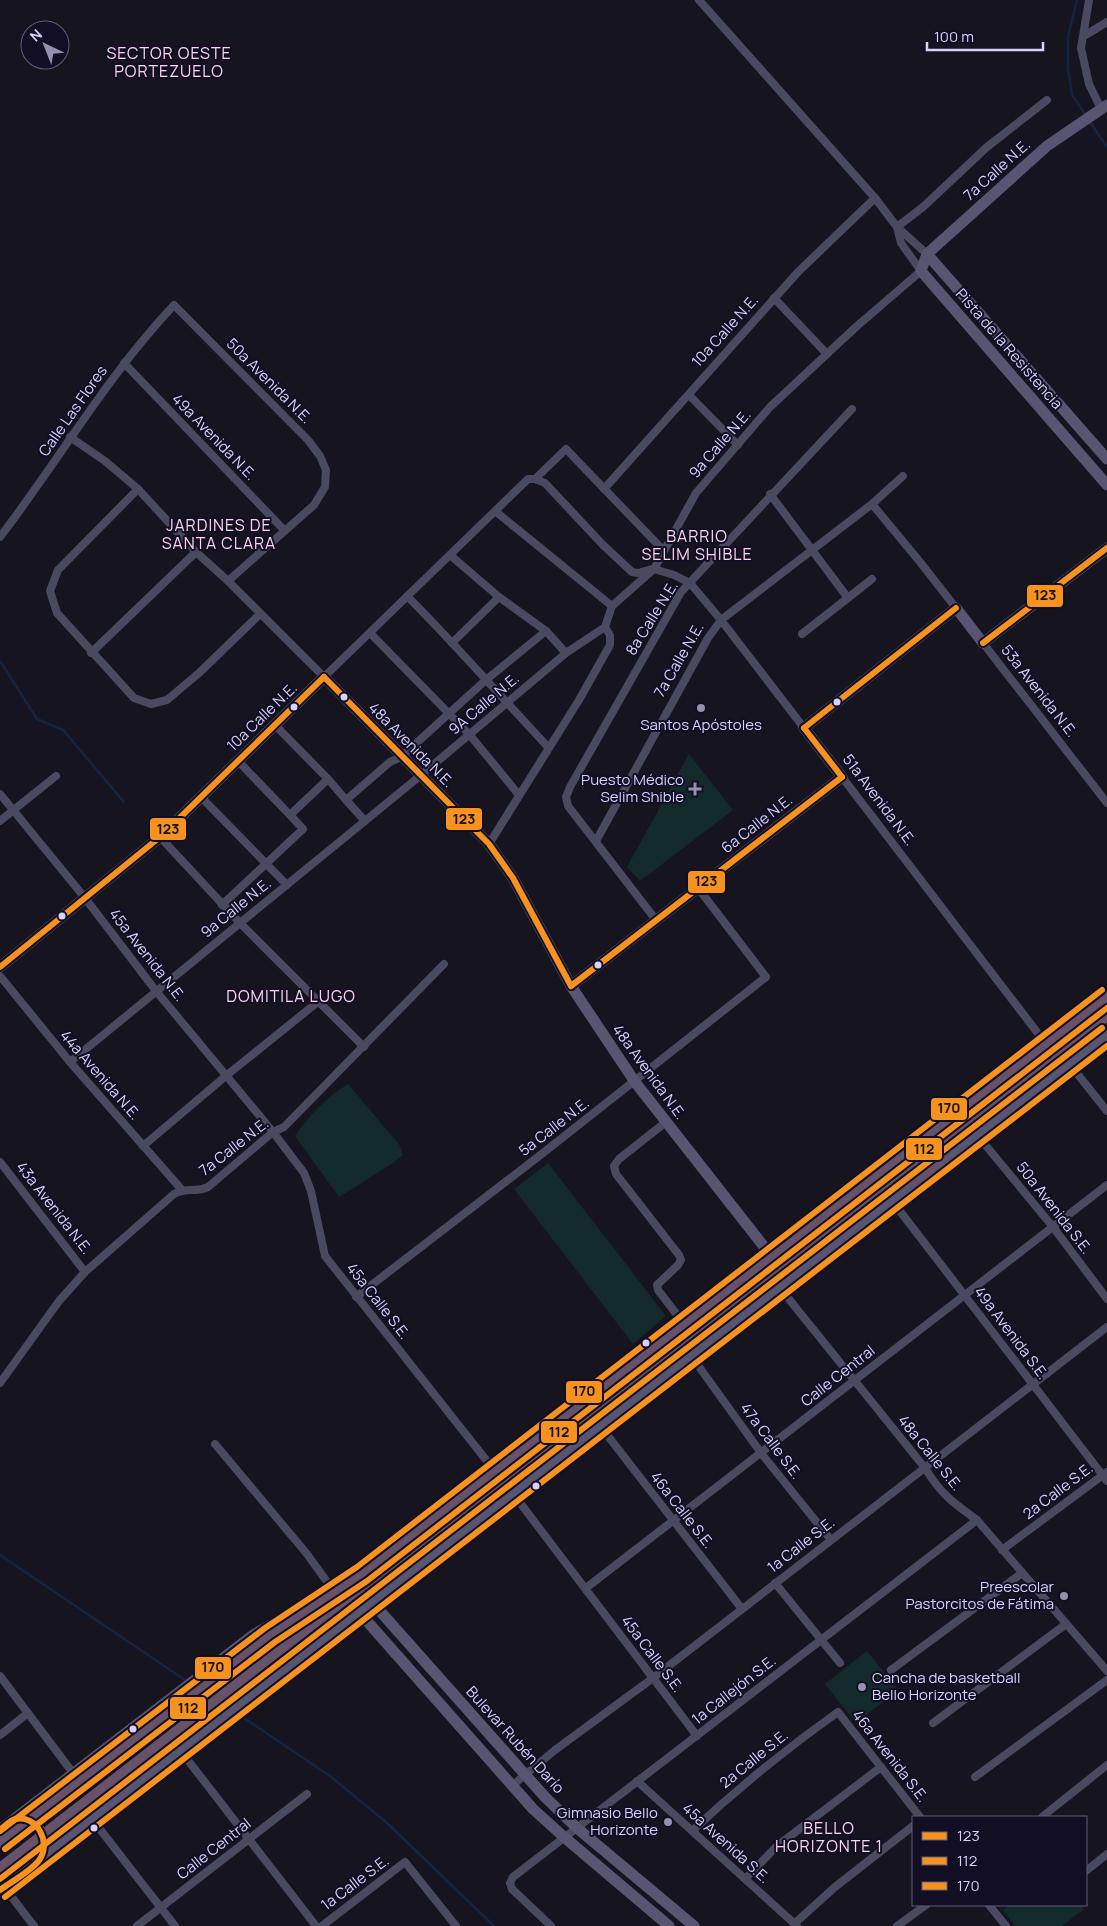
<svg xmlns="http://www.w3.org/2000/svg" width="1107" height="1926" viewBox="0 0 1107 1926" font-family="Manrope,sans-serif">
  <rect width="100%" height="100%" fill="#16141f"/>
  <g fill="#132a2a">
    <path d="M689,754L733,810L640,881L627,867Z"/>
    <path d="M348,1084L399,1144L403,1155L393,1163L339,1197L295,1136C308,1117 327,1096 348,1084Z"/>
    <path d="M548,1163L666,1316L633,1344L514,1189Z"/>
    <path d="M867,1651L898,1690L856,1723L825,1684Z"/>
    <path d="M1010,1905H1080L1084,1909L1062,1926H1015L1003,1910Z"/>
  </g>
  <g fill="none" stroke-linecap="round" stroke-linejoin="round">
    <g stroke="#102544" stroke-width="2.5">
      <path d="M1077,0L1068,37V69L1072,95L1086,115"/>
      <path d="M1090,122L1107,147"/>
      <path d="M0,661L37,719L63,730L124,802"/>
      <path d="M0,1555L188,1682"/>
      <path d="M238,1714L330,1776L387,1823L494,1926"/>
    </g>
    <g stroke="#494960" stroke-width="8">
      <path d="M699,0L875,198L897,227L927,254"/>
      <path d="M1089,0L1081,48L1089,84L1101,109"/>
      <path d="M1084,36L1107,22"/>
      <path d="M897,227L923,207L987,147L1047,100"/>
      <path d="M774,298L827,354"/>
      <path d="M124,363L284,530"/>
      <path d="M689,395L738,445"/>
      <path d="M70,437L105,461L138,489L196,552L228,581L324,677L528,479H535L545,483L603,545L632,572L638,573L652,569"/>
      <path d="M535,479L566,449L664,551"/>
      <path d="M138,489L58,570L50,591L57,613L134,698L151,704L167,700L199,673L260,614"/>
      <path d="M604,489L798,272L875,198"/>
      <path d="M770,494L848,598"/>
      <path d="M872,504L920,562L956,608"/>
      <path d="M495,511L612,606"/>
      <path d="M0,537C59,460 107,376 174,305L308,440L320,456L326,470L325,487L314,505L228,581"/>
      <path d="M450,555L499,597L546,631L566,653"/>
      <path d="M654,569L674,575L690,583L721,620L804,728"/>
      <path d="M407,596C456,645 501,697 548,747"/>
      <path d="M370,633L469,734L519,795"/>
      <path d="M802,634L872,579"/>
      <path d="M452,643L499,597"/>
      <path d="M983,643L1107,803"/>
      <path d="M91,653L196,552"/>
      <path d="M275,725L328,779"/>
      <path d="M238,761L290,815"/>
      <path d="M842,777L1043,1040L1075,1071L1107,1111"/>
      <path d="M0,794L85,898L156,991L273,1132L304,1173L311,1191L325,1256L494,1470"/>
      <path d="M201,797L287,885"/>
      <path d="M346,800L365,821"/>
      <path d="M0,821L56,776"/>
      <path d="M160,837L240,923L364,1047"/>
      <path d="M596,841L708,638L721,620L872,504L903,476"/>
      <path d="M489,844L579,700L610,645V635L605,627"/>
      <path d="M222,905L303,829L290,815L328,779L346,800L390,762L401,757L487,679L546,631"/>
      <path d="M656,920L568,806L566,797L570,787L681,592L852,409"/>
      <path d="M0,976L70,1062L182,1190"/>
      <path d="M70,1062L420,776L566,653L605,627L612,606L654,569L696,493L770,407L857,326L921,271L901,243L897,227"/>
      <path d="M666,1122L619,1159L614,1166L616,1174L679,1255L681,1260L678,1265L657,1285L658,1290L684,1324"/>
      <path d="M978,1136L1053,1227L1107,1299"/>
      <path d="M143,1146L227,1075L319,1001"/>
      <path d="M0,1162L85,1272"/>
      <path d="M893,1202L1107,1481"/>
      <path d="M780,1288L925,1468C941,1494 952,1502 977,1520L1107,1671"/>
      <path d="M356,1297L543,1153L766,977L698,888"/>
      <path d="M692,1357L761,1453L831,1540"/>
      <path d="M0,1383L59,1301L85,1272L174,1194C187,1187 195,1193 208,1187L273,1132L284,1127L444,964"/>
      <path d="M601,1427L742,1609"/>
      <path d="M215,1444L307,1554L333,1590"/>
      <path d="M502,1479L697,1736"/>
      <path d="M1002,1550L1107,1472"/>
      <path d="M775,1583L840,1663"/>
      <path d="M586,1588L1107,1185"/>
      <path d="M891,1670L1022,1573"/>
      <path d="M0,1676L73,1773"/>
      <path d="M933,1723L1066,1624"/>
      <path d="M0,1735L28,1713"/>
      <path d="M180,1750L316,1926"/>
      <path d="M975,1777L1107,1680"/>
      <path d="M637,1781L797,1926"/>
      <path d="M513,1785L555,1750L653,1678L1107,1327"/>
      <path d="M1042,1817L1107,1765"/>
      <path d="M92,1819L175,1926"/>
      <path d="M692,1831C738,1788 786,1749 838,1712L920,1817"/>
      <path d="M1086,1871L1107,1854"/>
      <path d="M745,1879L777,1846L881,1767"/>
      <path d="M4,1887L34,1926"/>
      <path d="M989,1905L1006,1926"/>
      <path d="M794,1924L835,1887L913,1826"/>
      <path d="M137,1926L307,1794"/>
      <path d="M322,1926L405,1862L456,1926"/>
      <path d="M551,1926L512,1889L510,1883L513,1877L977,1520"/>
      <path d="M897,1926L926,1905"/>
    </g>
    <g stroke="#575572" stroke-width="11">
      <path d="M1107,105L1047,146L927,254L921,271L1107,485"/>
      <path d="M927,254L1107,459"/>
      <path d="M0,967L160,837L324,677L489,844L513,878L571,986L635,1082L776,1262"/>
      <path d="M571,986L842,777L804,728L956,608L983,643L1107,548"/>
      <path d="M371,1601L545,1797L577,1828L694,1926"/>
      <path d="M358,1611L533,1809L564,1837L669,1926"/>
      <path d="M23,1819C37,1821 42,1831 44,1844"/>
      <path d="M0,1830L253,1635L293,1612"/>
      <path d="M0,1890L371,1601L601,1427L1107,1035"/>
    </g>
    <g stroke="#67526c" stroke-width="15">
      <path d="M897,1183L942,1164"/>
      <path d="M223,1671L270,1635L362,1574L1107,997"/>
      <path d="M237,1687C526,1460 817,1237 1107,1013"/>
    </g>
    <g stroke="#67526c" stroke-width="15">
      <path d="M0,1842L223,1671"/>
      <path d="M0,1871L237,1687"/>
    </g>
    <g stroke="#120f24" stroke-width="10">
      <g id="bus-1">
        <path d="M983,643L1107,548"/>
        <path d="M324,677L489,844L513,878L571,986"/>
        <path d="M804,728L956,608"/>
        <path d="M804,728L842,777"/>
        <path d="M0,967L160,837L324,677"/>
        <path d="M571,986L842,777"/>
        <path d="M0,1830C5,1826 10,1820 16,1819C37,1815 51,1842 40,1859C33,1870 11,1882 0,1890"/>
      </g>
    </g>
    <g stroke="#120f24" stroke-width="10">
      <g id="bus-2">
        <path d="M5,1849L275,1642L367,1581L1107,1008"/>
        <path d="M5,1897C371,1612 740,1330 1107,1046"/>
      </g>
    </g>
    <g stroke="#120f24" stroke-width="10">
      <g id="bus-3">
        <path d="M0,1831L265,1628L357,1567L1102,990"/>
        <path d="M0,1879C366,1594 735,1312 1102,1028"/>
      </g>
    </g>
    <use href="#bus-1" stroke="#f7921f" stroke-width="6"/>
    <use href="#bus-2" stroke="#f7921f" stroke-width="6"/>
    <use href="#bus-3" stroke="#f7921f" stroke-width="6"/>
  </g>
  <g fill="#d6d3fe" stroke="#120f24" stroke-width="2">
    <circle cx="344" cy="697" r="4.5"/>
    <circle cx="837" cy="702" r="4.5"/>
    <circle cx="294" cy="707" r="4.5"/>
    <circle cx="62" cy="916" r="4.5"/>
    <circle cx="598" cy="965" r="4.5"/>
    <circle cx="646" cy="1343" r="4.5"/>
    <circle cx="536" cy="1486" r="4.5"/>
    <circle cx="133" cy="1729" r="4.5"/>
    <circle cx="94" cy="1828" r="4.5"/>
  </g>
  <g fill="#9390b0" stroke="#120f24" stroke-width="2">
    <circle cx="701" cy="708" r="5"/>
    <path d="M692.5 781.5h5v5h5v5h-5v5h-5v-5h-5v-5h5z"/>
    <circle cx="1064" cy="1596" r="5"/>
    <circle cx="862" cy="1687" r="5"/>
    <circle cx="668" cy="1822" r="5"/>
  </g>
  <g text-anchor="middle" stroke-width="4" stroke-linejoin="round" paint-order="stroke">
    <g font-size="15" fill="#d6d3fe" stroke="#120f24">
      <text transform="translate(997 170) rotate(-42)" y="5">7a Calle N.E.</text>
      <text transform="translate(725 331) rotate(-48)" y="5">10a Calle N.E.</text>
      <text transform="translate(1009 349) rotate(49)" y="5">Pista de la Resistencia</text>
      <text transform="translate(269 381) rotate(45)" y="5">50a Avenida N.E.</text>
      <text transform="translate(73 411) rotate(-55)" y="5">Calle Las Flores</text>
      <text transform="translate(214 437) rotate(46)" y="5">49a Avenida N.E.</text>
      <text transform="translate(720 444) rotate(-49)" y="5">9a Calle N.E.</text>
      <text transform="translate(652 618) rotate(-58)" y="5">8a Calle N.E.</text>
      <text transform="translate(679 660) rotate(-60)" y="5">7a Calle N.E.</text>
      <text transform="translate(1039 691) rotate(52)" y="5">53a Avenida N.E.</text>
      <text transform="translate(484 704) rotate(-40)" y="5">9A Calle N.E.</text>
      <text transform="translate(262 717) rotate(-44)" y="5">10a Calle N.E.</text>
      <text transform="translate(411 745) rotate(45)" y="5">48a Avenida N.E.</text>
      <text transform="translate(879 800) rotate(53)" y="5">51a Avenida N.E.</text>
      <text transform="translate(757 824) rotate(-38)" y="5">6a Calle N.E.</text>
      <text transform="translate(236 908) rotate(-39)" y="5">9a Calle N.E.</text>
      <text transform="translate(147 955) rotate(52)" y="5">45a Avenida N.E.</text>
      <text transform="translate(649 1072) rotate(54)" y="5">48a Avenida N.E.</text>
      <text transform="translate(100 1075) rotate(49)" y="5">44a Avenida N.E.</text>
      <text transform="translate(554 1127) rotate(-38)" y="5">5a Calle N.E.</text>
      <text transform="translate(234 1147) rotate(-38)" y="5">7a Calle N.E.</text>
      <text transform="translate(54 1208) rotate(52)" y="5">43a Avenida N.E.</text>
      <text transform="translate(1054 1208) rotate(52)" y="5">50a Avenida S.E.</text>
      <text transform="translate(378 1301) rotate(52)" y="5">45a Calle S.E.</text>
      <text transform="translate(1011 1333) rotate(53)" y="5">49a Avenida S.E.</text>
      <text transform="translate(838 1376) rotate(-38)" y="5">Calle Central</text>
      <text transform="translate(771 1441) rotate(53)" y="5">47a Calle S.E.</text>
      <text transform="translate(930 1453) rotate(51)" y="5">48a Calle S.E.</text>
      <text transform="translate(1058 1491) rotate(-37)" y="5">2a Calle S.E.</text>
      <text transform="translate(682 1510) rotate(52)" y="5">46a Calle S.E.</text>
      <text transform="translate(801 1545) rotate(-38)" y="5">1a Calle S.E.</text>
      <text transform="translate(652 1654) rotate(53)" y="5">45a Calle S.E.</text>
      <text transform="translate(734 1690) rotate(-38)" y="5">1a Callejón S.E.</text>
      <text transform="translate(515 1740) rotate(48)" y="5">Bulevar Rubén Darío</text>
      <text transform="translate(890 1756) rotate(52)" y="5">46a Avenida S.E.</text>
      <text transform="translate(754 1759) rotate(-39)" y="5">2a Calle S.E.</text>
      <text transform="translate(726 1843) rotate(42)" y="5">45a Avenida S.E.</text>
      <text transform="translate(214 1849) rotate(-38)" y="5">Calle Central</text>
      <text transform="translate(355 1883) rotate(-37)" y="5">1a Calle S.E.</text>
    </g>
    <g font-size="15" fill="#d6d3fe" stroke="#120f24" text-anchor="end">
      <text x="701" y="730" text-anchor="middle">Santos Apóstoles</text>
      <text x="684" y="785">Puesto Médico<tspan x="684" dy="17">Selim Shible</tspan></text>
      <text x="1054" y="1592">Preescolar<tspan x="1054" dy="17">Pastorcitos de Fátima</tspan></text>
      <text x="872" y="1683" text-anchor="start">Cancha de basketball<tspan x="872" dy="17">Bello Horizonte</tspan></text>
      <text x="658" y="1818">Gimnasio Bello<tspan x="658" dy="17">Horizonte</tspan></text>
    </g>
    <g font-size="16" letter-spacing="1" fill="#fed5f1" stroke="#120f24">
      <text x="169" y="59">SECTOR OESTE<tspan x="169" dy="18">PORTEZUELO</tspan></text>
      <text x="219" y="531">JARDINES DE<tspan x="219" dy="18">SANTA CLARA</tspan></text>
      <text x="697" y="542">BARRIO<tspan x="697" dy="18">SELIM SHIBLE</tspan></text>
      <text x="291" y="1002">DOMITILA LUGO</text>
      <text x="829" y="1834">BELLO<tspan x="829" dy="18">HORIZONTE 1</tspan></text>
    </g>
  </g>
  <g stroke="#120f24" stroke-width="2">
    <rect x="1026" y="584" width="38" height="24" rx="5" fill="#f7921f"/>
    <rect x="445" y="807" width="38" height="24" rx="5" fill="#f7921f"/>
    <rect x="149" y="817" width="38" height="24" rx="5" fill="#f7921f"/>
    <rect x="687" y="870" width="39" height="24" rx="5" fill="#f7921f"/>
    <rect x="930" y="1097" width="38" height="24" rx="5" fill="#f7921f"/>
    <rect x="905" y="1137" width="38" height="24" rx="5" fill="#f7921f"/>
    <rect x="565" y="1380" width="38" height="24" rx="5" fill="#f7921f"/>
    <rect x="540" y="1420" width="38" height="24" rx="5" fill="#f7921f"/>
    <rect x="194" y="1656" width="38" height="24" rx="5" fill="#f7921f"/>
    <rect x="169" y="1696" width="38" height="24" rx="5" fill="#f7921f"/>
  </g>
  <g font-size="14" text-anchor="middle" font-weight="bold" fill="#111">
    <text x="1045" y="600">123</text>
    <text x="464" y="824">123</text>
    <text x="168" y="834">123</text>
    <text x="706" y="886">123</text>
    <text x="949" y="1113">170</text>
    <text x="924" y="1154">112</text>
    <text x="584" y="1396">170</text>
    <text x="559" y="1437">112</text>
    <text x="213" y="1672">170</text>
    <text x="188" y="1713">112</text>
  </g>
  <rect x="912" y="1816" width="175" height="90" fill="#120f24" stroke="#605d7b"/>
  <rect x="922" y="1832" width="25" height="8" fill="#f7921f" stroke="#605d7b"/>
  <text x="957" y="1841" font-size="15" fill="#d6d3fe">123</text>
  <rect x="922" y="1857" width="25" height="8" fill="#f7921f" stroke="#605d7b"/>
  <text x="957" y="1866" font-size="15" fill="#d6d3fe">112</text>
  <rect x="922" y="1882" width="25" height="8" fill="#f7921f" stroke="#605d7b"/>
  <text x="957" y="1891" font-size="15" fill="#d6d3fe">170</text>
  <g transform="translate(45 45) rotate(317)"><circle r="24" fill="#120f24" stroke="#605d7b"/>
  <path d="M0-4L9 19L0 12L-9 19Z" fill="#9390b0"/>
  <text y="-8" font-size="14" font-weight="bold" text-anchor="middle" fill="#d6d3fe">N</text>
  </g>
  <path d="M927 42v8h116v-8" fill="none" stroke="#d6d3fe" stroke-width="2.5"/>
  <text x="934" y="42" font-size="15" fill="#d6d3fe" stroke="#120f24" stroke-width="4" paint-order="stroke">100 m</text>
</svg>
